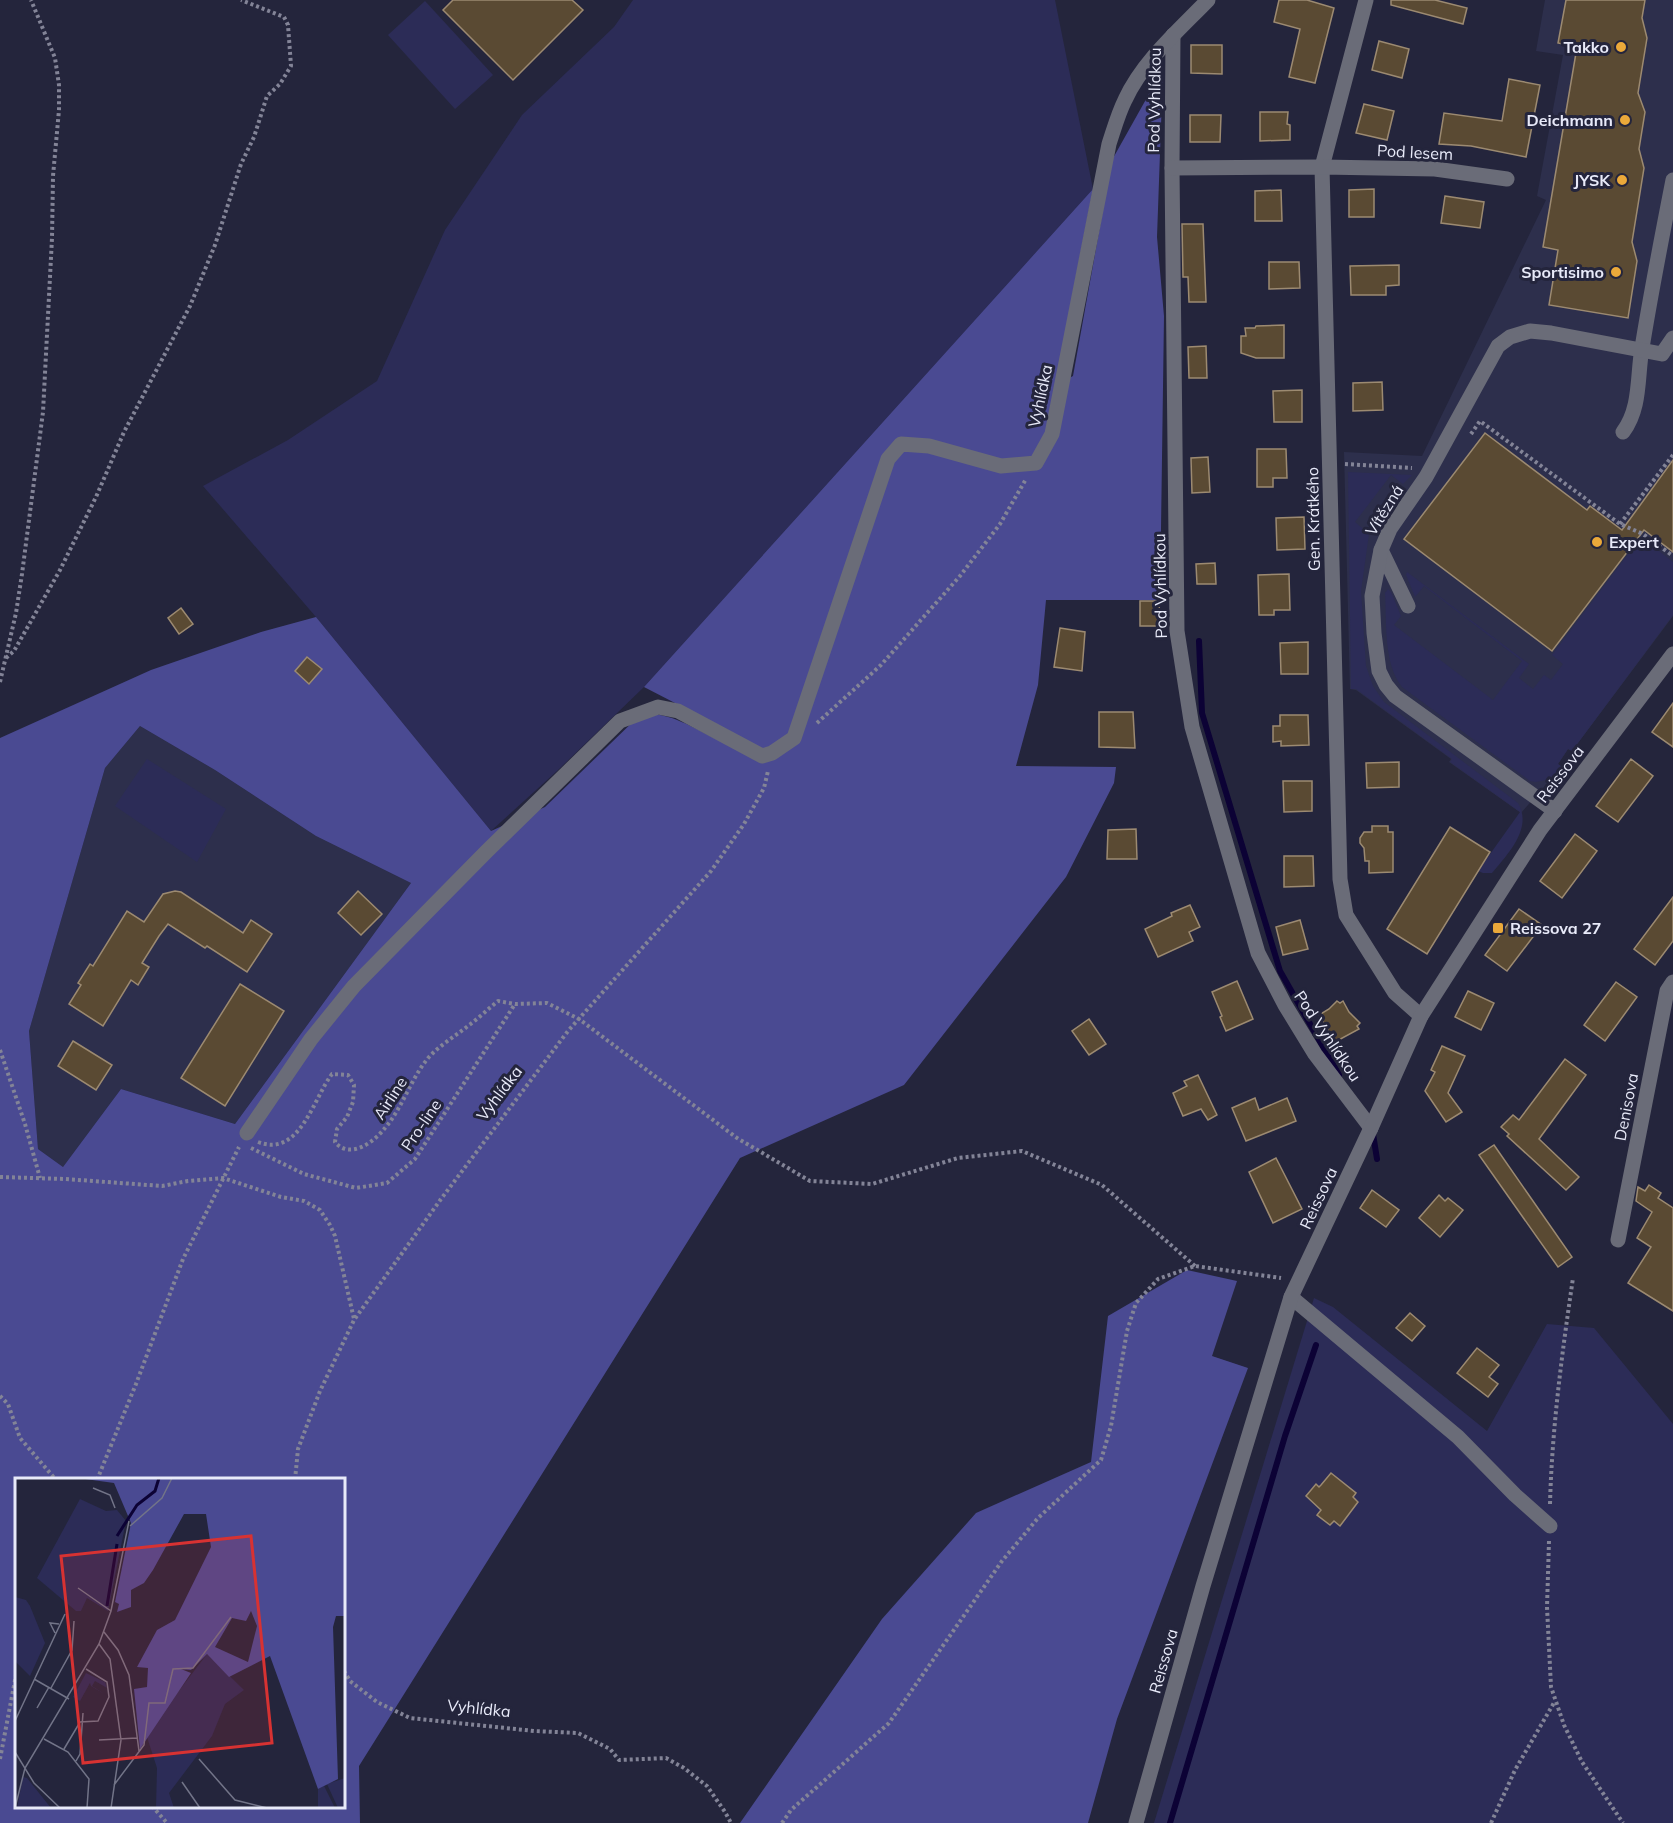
<svg xmlns="http://www.w3.org/2000/svg" width="1673" height="1823" viewBox="0 0 1673 1823" font-family="Mulish,sans-serif">
  <rect width="100%" height="100%" fill="#24253c"/>
  <g fill="#2d2f4c">
    <path d="M1545,0H1673V616L1572,751L1568,749L1558,764L1561,766L1551,779L1521,813L1449,762L1451,759L1356,690L1350,689L1344,452L1422,456L1546,200L1537,196L1563,55L1536,51Z"/>
    <path d="M140,726L215,770L316,836L411,883L235,1124L121,1089L63,1167L38,1149L29,1031L105,768Z"/>
  </g>
  <g fill="#2c2c57">
    <path d="M633,0H1055L1093,189L644,687L557,771L491,831L316,617L203,486L288,440L377,381L445,230L522,115L614,27Z"/>
    <path d="M425,1L493,75L455,109L388,35Z"/>
    <path d="M1348,472L1412,475L1403,484L1391,475L1355,522L1369,534L1361,591L1366,666L1373,686L1384,702L1518,803C1533,828 1508,854 1492,873H1483L1478,871L1520,812L1450,762L1452,759L1356,689H1351Z"/>
    <path d="M1641,537L1673,562V615L1572,751L1568,749L1558,764L1567,771L1562,777L1536,782L1530,781L1402,687C1383,663 1387,622 1385,593L1388,589L1391,592L1401,616L1394,625L1493,700L1522,661L1424,586L1415,597L1406,575L1407,572L1529,664L1519,678L1533,689L1544,675L1551,680L1563,664L1552,655Z"/>
    <path d="M147,759L226,809L197,862L115,806Z"/>
    <path d="M1314,1298L1333,1307L1487,1431L1547,1324L1594,1328L1673,1424V1823H1154Z"/>
  </g>
  <g fill="#4a4a92" fill-rule="evenodd">
    <path d="M1163,69L1157,237L1164,316L1160,600H1046L1038,685L1016,766L1116,767L1114,783L1066,877L904,1085L740,1158L359,1766L360,1823H0V738L151,670L261,632L316,617L491,831L545,807L642,713C671,713 692,727 718,740L735,734L644,687L1093,189L1055,385L1073,376L1112,160ZM140,726L215,770L316,836L411,883L235,1124L121,1089L63,1167L38,1149L29,1031L105,768ZM16,1480H344V1806H16Z"/>
    <path d="M1187,1270L1237,1281L1212,1356L1248,1368L1117,1719L1088,1823H740L882,1619L976,1513L1091,1462L1108,1316Z"/>
  </g>
  <g fill="none" stroke-linecap="round" stroke-linejoin="round">
    <g stroke="#0c0235" stroke-width="6">
      <path d="M1199,641L1202,713L1280,971L1339,1075"/>
      <path d="M1373,1134L1377,1159"/>
      <path d="M1170,1823L1285,1436L1316,1345"/>
    </g>
  </g>
  <g fill="#5a4a33" stroke="#9c8a71" stroke-width="1.5">
    <path d="M453,0H572L583,10L513,80L443,10Z"/>
    <path d="M1279,0H1307L1334,8L1315,83L1289,77L1300,29L1274,22Z"/>
    <path d="M1391,0H1435L1467,8L1463,24L1391,5Z"/>
    <path d="M1566,0H1645L1642,18L1647,38L1638,93L1645,112L1639,149L1644,168L1632,242L1637,261L1628,318L1549,305L1558,250L1543,247L1577,47L1558,43Z"/>
    <path d="M1379,41L1409,49L1402,78L1372,70Z"/>
    <path d="M1191,45H1222V74L1191,73Z"/>
    <path d="M1509,79L1540,85L1526,157L1471,146L1439,144L1444,113L1502,121Z"/>
    <path d="M1364,104L1394,111L1387,140L1356,133Z"/>
    <path d="M1260,112H1288L1287,124L1290,125V140L1260,141Z"/>
    <path d="M1190,115H1221L1220,142H1190Z"/>
    <path d="M1374,189V217H1349V190Z"/>
    <path d="M1281,190L1282,221H1255V191Z"/>
    <path d="M1445,196L1484,202L1480,228L1441,223Z"/>
    <path d="M1182,224H1203L1206,302H1189L1188,277H1183Z"/>
    <path d="M1269,262H1299L1300,288L1269,289Z"/>
    <path d="M1399,265V285L1386,286V295H1351L1350,266Z"/>
    <path d="M1284,325V358H1256L1241,353V336H1246L1245,328H1255L1256,326Z"/>
    <path d="M1206,346L1207,378H1189L1188,347Z"/>
    <path d="M1382,382L1383,410L1353,411V383Z"/>
    <path d="M1302,390V422H1274L1273,391Z"/>
    <path d="M1485,433L1587,510L1590,506L1622,530L1673,460V552L1644,530L1552,651L1404,539Z"/>
    <path d="M1257,449H1286L1287,478H1273V487H1257Z"/>
    <path d="M1208,457L1210,492L1192,493L1191,458Z"/>
    <path d="M1304,517L1305,549L1277,550L1276,518Z"/>
    <path d="M1215,563L1216,584H1197L1196,564Z"/>
    <path d="M1289,574L1290,610H1274V615H1259L1258,575Z"/>
    <path d="M1140,601H1159L1160,626H1140Z"/>
    <path d="M181,608L193,624L179,634L168,618Z"/>
    <path d="M1060,628L1085,632L1082,671L1054,667Z"/>
    <path d="M1308,642V674H1281L1280,643Z"/>
    <path d="M307,657L322,669L309,684L295,671Z"/>
    <path d="M1673,703V747L1652,732Z"/>
    <path d="M1099,712H1133L1135,748L1099,747Z"/>
    <path d="M1280,715H1308L1309,745L1281,746V741L1273,742V726H1280Z"/>
    <path d="M1631,759L1653,776L1618,822L1596,806Z"/>
    <path d="M1399,762V787L1367,788L1366,763Z"/>
    <path d="M1283,781H1312V811L1284,812Z"/>
    <path d="M1372,826H1388V832H1393V872L1369,873V861H1365L1364,848L1360,843V838L1364,832H1372Z"/>
    <path d="M1450,827L1490,852L1427,954L1387,929Z"/>
    <path d="M1136,829L1137,859H1107L1108,830Z"/>
    <path d="M1575,834L1597,851L1562,898L1540,881Z"/>
    <path d="M1284,856H1313L1314,886L1284,887Z"/>
    <path d="M175,891L181,892L243,933L251,920L272,934L247,972L207,946L205,948L168,924L159,936L142,963L149,967L138,985L131,980L103,1026L69,1004L81,985L78,983L90,964L93,966L127,911L144,922L163,894Z"/>
    <path d="M358,891L382,914L361,935L338,913Z"/>
    <path d="M1673,897V941L1655,965L1634,949Z"/>
    <path d="M1190,905L1200,927L1189,932L1193,941L1158,957L1145,929L1172,916L1171,913Z"/>
    <path d="M1519,909L1542,925L1507,971L1485,955Z"/>
    <path d="M1300,920L1308,949L1283,955L1276,927Z"/>
    <path d="M1237,981L1253,1019L1226,1031L1220,1017L1222,1016L1212,992Z"/>
    <path d="M1616,982L1637,997L1605,1041L1584,1025Z"/>
    <path d="M240,984L284,1011L225,1106L181,1078Z"/>
    <path d="M1468,991L1494,1003L1481,1030L1455,1017Z"/>
    <path d="M1337,1001L1340,1003L1343,1001L1349,1012L1360,1023L1357,1026L1359,1029L1335,1042L1319,1015L1329,1009Z"/>
    <path d="M1089,1019L1106,1044L1089,1055L1072,1031Z"/>
    <path d="M73,1041L112,1065L96,1090L58,1066Z"/>
    <path d="M1442,1046L1465,1056L1448,1093L1462,1112L1446,1122L1425,1091L1435,1072L1431,1070Z"/>
    <path d="M1565,1059L1586,1075L1539,1139L1579,1177L1566,1190L1507,1136L1509,1134L1501,1127L1513,1115L1519,1120Z"/>
    <path d="M1198,1075L1217,1115L1208,1120L1201,1109L1183,1116L1173,1093L1187,1086L1184,1081Z"/>
    <path d="M1255,1098L1259,1110L1287,1098L1296,1121L1246,1141L1232,1108Z"/>
    <path d="M1494,1145L1572,1257L1558,1267L1479,1155Z"/>
    <path d="M1276,1158L1302,1209L1273,1223L1249,1172Z"/>
    <path d="M1649,1185L1661,1193L1658,1198L1673,1208V1311L1628,1283L1651,1247L1637,1238L1652,1212L1636,1201L1638,1187L1645,1191Z"/>
    <path d="M1372,1190L1399,1210L1386,1227L1360,1208Z"/>
    <path d="M1439,1195L1445,1201L1448,1198L1463,1210L1440,1237L1419,1218Z"/>
    <path d="M1410,1313L1425,1326L1412,1341L1396,1328Z"/>
    <path d="M1477,1348L1499,1365L1489,1377L1498,1384L1488,1397L1457,1373Z"/>
    <path d="M1331,1473L1356,1493L1353,1497L1358,1502L1340,1526L1334,1521L1330,1525L1317,1515L1321,1510L1306,1496L1316,1484L1319,1487L1321,1485Z"/>
  </g>
  <g fill="none" stroke-linecap="round" stroke-linejoin="round">
    <g stroke="#838497" stroke-width="4" stroke-dasharray="3 3" stroke-linecap="butt">
      <path d="M1471,434L1480,421L1620,524L1643,534L1673,556"/>
      <path d="M1345,464L1412,468"/>
      <path d="M1620,524L1673,455"/>
      <path d="M6,658L14,651L60,570L96,497L124,432L190,306L215,245L241,164L254,137L267,96L280,84L291,66L288,25L284,17L241,0"/>
      <path d="M0,682L16,613L22,574L43,412L52,238L53,176L59,110V85L55,58L31,0"/>
      <path d="M817,723L881,665L960,576L1000,524L1026,479"/>
      <path d="M0,1050L25,1124L40,1178"/>
      <path d="M258,1142C300,1158 313,1099 332,1074L348,1075L354,1085L353,1102L347,1117L337,1129L335,1142C350,1160 374,1142 385,1128C403,1107 411,1078 429,1057C441,1044 456,1036 469,1025C479,1018 488,1009 498,1001L515,1004L547,1003L579,1019L737,1138L810,1181L872,1184L958,1158L1022,1151L1102,1185L1195,1266"/>
      <path d="M251,1148L304,1174L356,1188L387,1183L415,1159L515,1004"/>
      <path d="M0,1177L65,1179L162,1186L188,1181L223,1178L281,1197L304,1201L320,1210L330,1225L335,1236L354,1319"/>
      <path d="M0,1396L8,1404L20,1438L56,1480"/>
      <path d="M97,1480L136,1384L183,1259L239,1147"/>
      <path d="M295,1480L298,1449L320,1391L354,1320L441,1199L568,1031L711,871L744,824L764,788L768,771"/>
      <path d="M1550,1504C1552,1428 1562,1353 1573,1278"/>
      <path d="M1549,1541L1547,1607L1551,1687L1564,1725L1582,1762L1623,1823"/>
      <path d="M344,1671L350,1681L377,1702L410,1718L534,1731L578,1733L610,1749L619,1760L666,1758L684,1768L707,1786L725,1812L731,1823"/>
      <path d="M0,1759L16,1675"/>
      <path d="M152,1806L167,1823"/>
      <path d="M782,1823L791,1810L889,1723L1002,1561L1038,1518L1101,1460L1111,1426L1127,1331L1136,1303L1158,1279L1195,1266L1281,1278"/>
      <path d="M1491,1823L1515,1770L1555,1701"/>
    </g>
    <g stroke="#6a6c78" stroke-width="15">
      <path d="M1366,0L1322,167L1340,879L1346,915L1395,993L1421,1016"/>
      <path d="M1173,35L1172,168L1177,631L1192,727L1258,953L1285,1005L1315,1054L1371,1128"/>
      <path d="M1172,168L1322,167L1435,169L1507,179"/>
      <path d="M1623,432C1641,408 1637,377 1642,348C1651,292 1662,236 1673,180"/>
      <path d="M1381,550L1408,606"/>
      <path d="M1555,811L1395,696L1386,685L1379,671L1374,633L1372,596L1381,550L1390,529L1426,477L1498,346L1510,337L1530,331L1551,333L1662,354L1673,338"/>
      <path d="M247,1133L311,1039L354,986L487,851L620,721L658,707L678,711L762,756L772,753L794,738L888,459L901,444L929,446L1001,466L1036,463L1052,434L1109,144C1114,129 1118,114 1125,100C1143,61 1179,30 1208,0"/>
      <path d="M1618,1240L1667,991L1673,982"/>
      <path d="M1291,1297L1458,1437L1515,1495L1550,1526"/>
      <path d="M1136,1823L1203,1586L1291,1297L1371,1128L1421,1016L1540,830L1673,654"/>
    </g>
  </g>
  <g fill="#eba93a" stroke="#24253c" stroke-width="2">
    <circle cx="1621" cy="47" r="6"/>
    <circle cx="1625" cy="120" r="6"/>
    <circle cx="1622" cy="180" r="6"/>
    <circle cx="1616" cy="272" r="6"/>
    <circle cx="1597" cy="542" r="6"/>
    <rect x="1492" y="922" width="12" height="12" rx="3"/>
  </g>
  <g text-anchor="middle" stroke-width="6" stroke-linejoin="round" paint-order="stroke">
    <g font-size="16" font-weight="bold" fill="#e8eaf9" stroke="#24253c" text-anchor="end">
      <text x="1609" y="53">Takko</text>
      <text x="1613" y="126">Deichmann</text>
      <text x="1610" y="186">JYSK</text>
      <text x="1604" y="278">Sportisimo</text>
      <text x="1609" y="548" text-anchor="start">Expert</text>
      <text x="1510" y="934" text-anchor="start">Reissova 27</text>
    </g>
    <g font-size="16" fill="#e8eaf9" stroke="#24253c">
      <text transform="translate(1154 100) rotate(-89)" y="6">Pod Vyhlídkou</text>
      <text transform="translate(1415 152) rotate(3)" y="6">Pod lesem</text>
      <text transform="translate(1040 396) rotate(-78)" y="6">Vyhlídka</text>
      <text transform="translate(1384 510) rotate(-58)" y="6">Vítězná</text>
      <text transform="translate(1313 519) rotate(-91)" y="6">Gen. Krátkého</text>
      <text transform="translate(1160 586) rotate(-91)" y="6">Pod Vyhlídkou</text>
      <text transform="translate(1560 774) rotate(-53)" y="6">Reissova</text>
      <text transform="translate(1328 1036) rotate(56)" y="6">Pod Vyhlídkou</text>
      <text transform="translate(499 1093) rotate(-53)" y="6">Vyhlídka</text>
      <text transform="translate(390 1098) rotate(-57)" y="6">Airline</text>
      <text transform="translate(1626 1107) rotate(-79)" y="6">Denisova</text>
      <text transform="translate(421 1125) rotate(-56)" y="6">Pro-line</text>
      <text transform="translate(1318 1198) rotate(-65)" y="6">Reissova</text>
      <text transform="translate(1163 1661) rotate(-74)" y="6">Reissova</text>
      <text transform="translate(479 1708) rotate(6)" y="6">Vyhlídka</text>
    </g>
  </g>
  <g transform="translate(15 1478)">
    <rect width="330" height="330" fill="#24253c"/>
    <path d="M65,21L91,33L102,32L111,43L93,133L72,120L66,133H61L22,100ZM0,119L11,122L15,128L30,165L15,198L0,183ZM192,176L229,212L210,226L197,258L154,315L159,330H141L142,290L131,256ZM71,195L90,204L92,210L80,203L77,208L91,217L76,208L75,205L65,223L58,219ZM8,299L12,300L36,330H2ZM330,300V330H323L312,306ZM309,308L320,330H303V311Z" fill="#2c2c57"/>
    <path d="M63,0H330V138H321L318,149L323,301L303,311L255,178L214,199L192,176L176,192L166,191L176,195L125,271L119,211L132,209L133,190L122,189L142,152L160,142L196,69L191,36H169L138,92L129,105L116,112V129L102,134L104,126L100,124L116,45L99,5ZM236,133L242,148L233,184L200,169L217,140L231,143Z" fill="#4a4a92" fill-rule="evenodd"/>
    <path fill="none" stroke="#0c0235" stroke-width="3" d="M102,58L122,27L140,13L144,0M92,128L102,66"/>
    <path fill="none" stroke="#727488" stroke-width="1.5" d="M78,10L95,17L100,30M115,48L147,20L157,0M63,110L96,133M89,154L103,172L114,197L124,273M40,155L35,145L44,146M84,166L95,181L106,262L96,330M19,201L54,221M36,210L57,172L59,143M22,230L34,209M0,243L50,136M29,261L53,274L74,301L72,330M84,262L122,260M49,271L65,244L83,243L94,219L92,204L71,191M0,274L19,305L45,330M184,281L220,322L252,330M61,283L65,276L68,235M167,304L185,330M99,307L129,267L134,225H150L158,191L178,190L216,139M0,330L10,290L84,166L96,133L114,43"/>
    <path fill="#d73232" fill-opacity="0.15" stroke="#d73232" stroke-width="3" d="M236,58L257,265L68,285L46,78Z"/>
    <rect width="330" height="330" fill="none" stroke="#e8eaf9" stroke-width="3"/>
  </g>
</svg>
